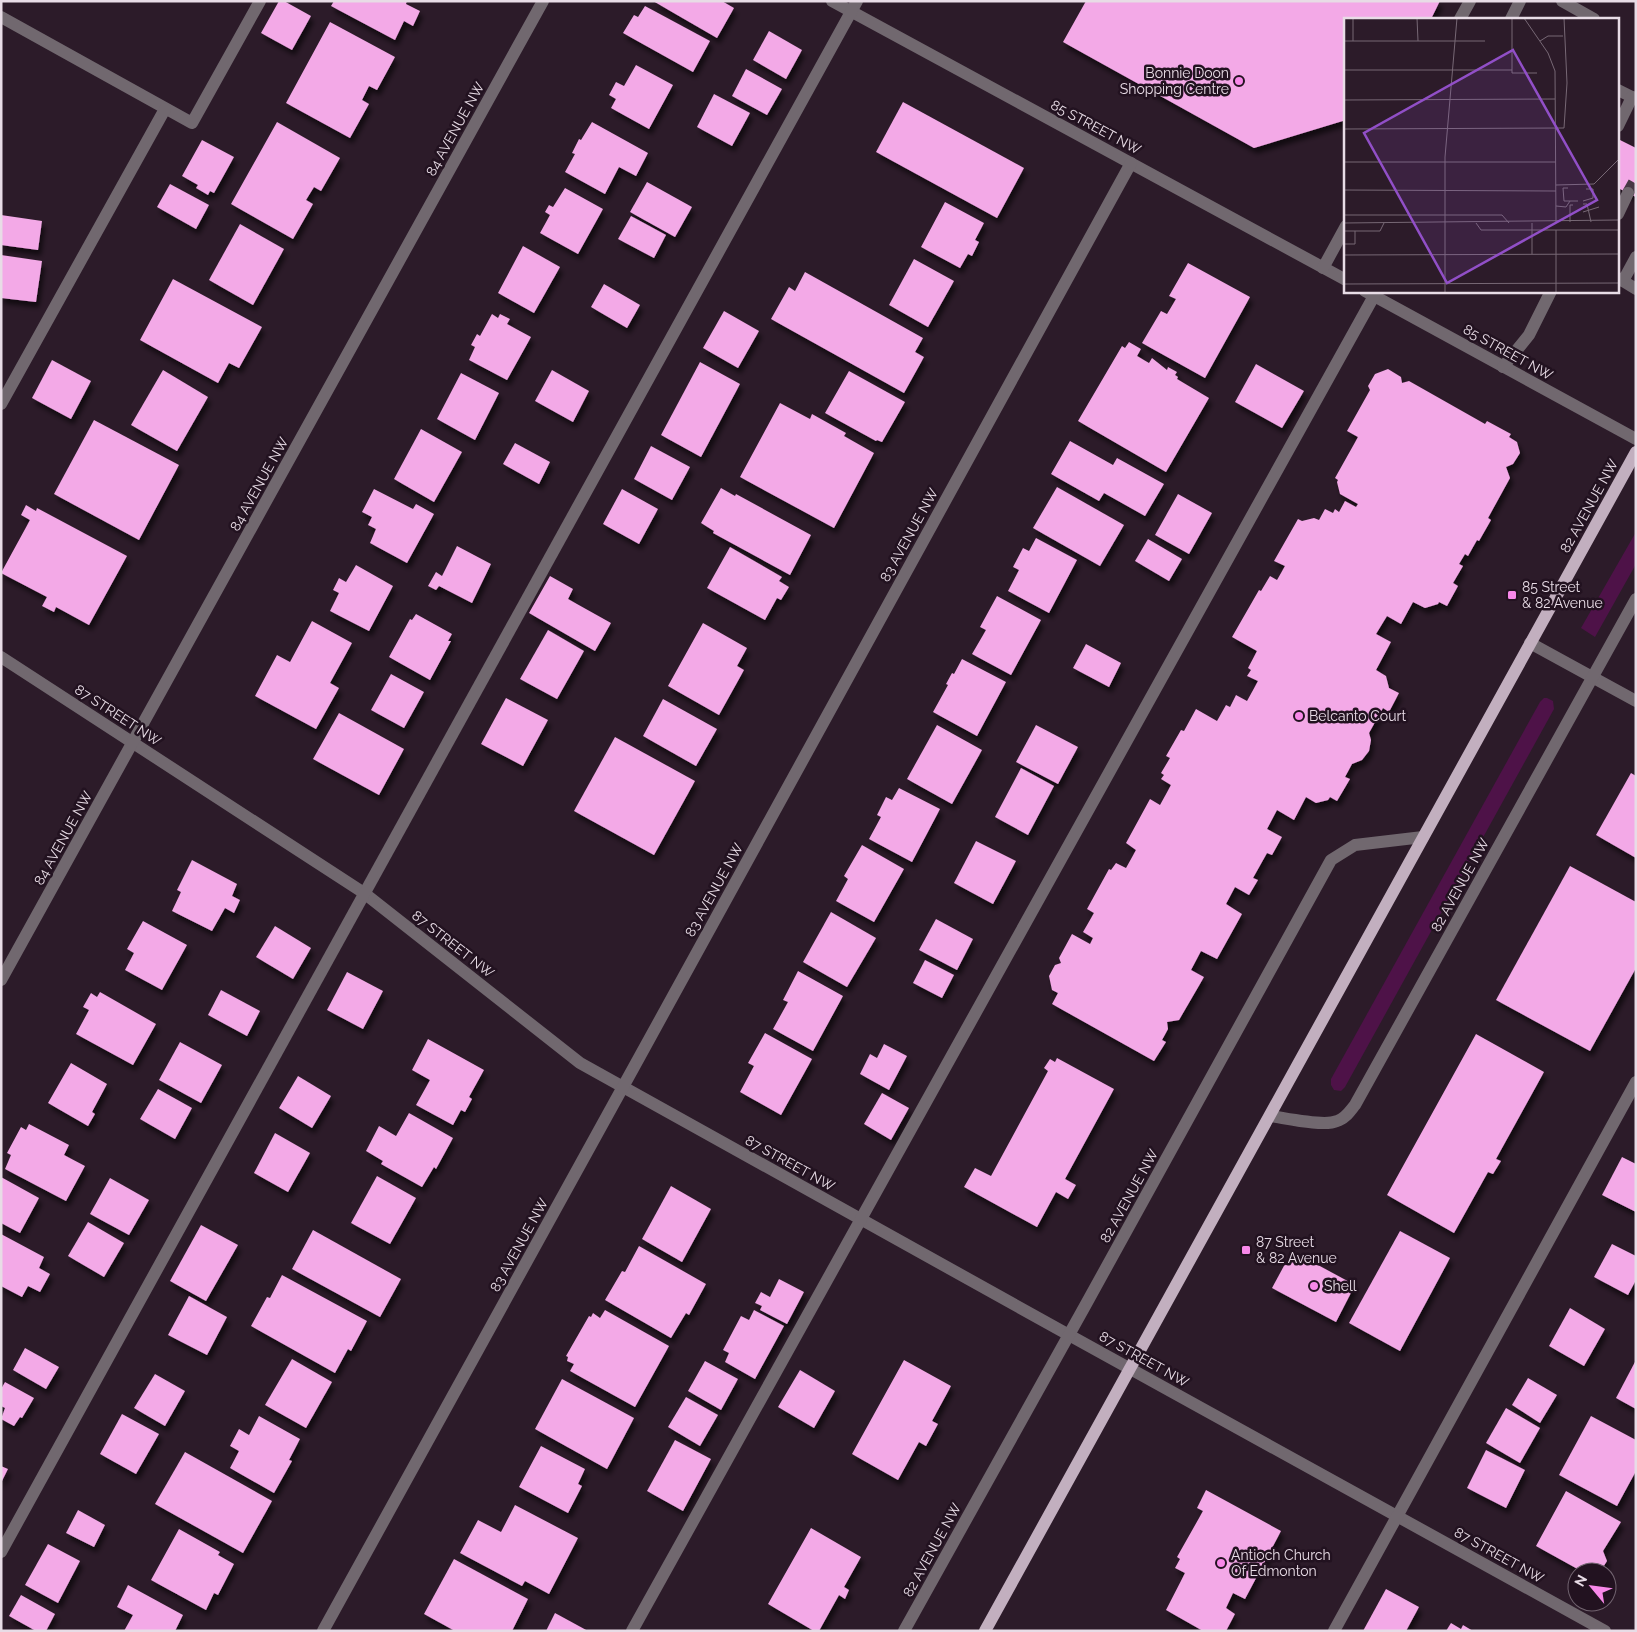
<svg xmlns="http://www.w3.org/2000/svg" width="1637" height="1632" viewBox="0 0 1637 1632" font-family="Raleway,sans-serif">
  <defs>
    <filter id="shadow"><feDropShadow dx="3" dy="5.5" stdDeviation="2.5" flood-color="#0009"/></filter>
  </defs>
  <rect width="100%" height="100%" fill="#2c1b29"/>
  <g fill="#4e1248">
    <path d="M1636,532V564L1595,637L1581,628Z"/>
    <path d="M1544,698H1547L1553,701L1554,709L1345,1087L1341,1091L1334,1090L1331,1085V1079L1540,702Z"/>
  </g>
  <g fill="#f3a9e7" filter="url(#shadow)">
    <path d="M279,1H284L311,16L292,50L261,33Z"/>
    <path d="M334,1H407L406,4L420,11L413,26L404,21L395,40L331,6Z"/>
    <path d="M653,1H722L734,8L717,38Z"/>
    <path d="M1086,1H1440L1431,19H1346V120L1254,148L1063,42Z"/>
    <path d="M645,6L710,41L693,72L623,33L634,15L638,17Z"/>
    <path d="M330,22L395,57L377,90L369,86L362,100L369,104L350,138L286,103Z"/>
    <path d="M769,31L802,50L786,79L753,60Z"/>
    <path d="M636,65L673,85L649,129L611,108L616,99L609,95L616,82L624,86Z"/>
    <path d="M746,69L782,89L767,115L732,96Z"/>
    <path d="M714,94L750,113L732,146L697,127Z"/>
    <path d="M903,102L1024,168L997,218L876,152Z"/>
    <path d="M277,122L340,158L321,191L314,187L306,200L313,204L293,239L231,204Z"/>
    <path d="M592,122L648,153L636,176L619,167L605,194L565,172L575,154L572,153L579,139L581,140Z"/>
    <path d="M1618,139L1636,148V197L1618,188Z"/>
    <path d="M202,140L234,157L214,193L210,191L208,195L196,188L198,185L182,176Z"/>
    <path d="M647,182L692,207L675,237L630,212Z"/>
    <path d="M170,184L209,205L196,229L157,207Z"/>
    <path d="M565,188L603,209L578,254L540,233L550,215L545,212L549,205L553,207Z"/>
    <path d="M945,202L984,223L975,240L979,242L972,256L968,254L960,268L921,247Z"/>
    <path d="M1,215L42,221L38,250L1,245Z"/>
    <path d="M631,216L666,235L654,258L618,239Z"/>
    <path d="M240,224L284,249L253,305L209,280Z"/>
    <path d="M523,246L560,267L534,313L498,293Z"/>
    <path d="M1,255L42,261L36,302L1,298Z"/>
    <path d="M914,259L954,281L928,327L889,305Z"/>
    <path d="M1188,263L1250,297L1205,378L1142,343L1161,311L1167,314L1176,299L1169,296Z"/>
    <path d="M805,272L923,338L915,352L924,357L904,393L771,319L789,287L795,291Z"/>
    <path d="M173,279L262,327L239,368L229,363L218,383L140,340Z"/>
    <path d="M604,284L640,305L627,328L591,307Z"/>
    <path d="M724,311L759,331L738,368L703,348Z"/>
    <path d="M492,314L498,318L500,314L510,319L507,324L531,337L507,380L469,360L475,347L471,345L477,334L480,336Z"/>
    <path d="M1129,342L1141,349L1137,356L1149,363L1152,358L1167,370L1168,367L1177,372L1175,375L1178,377L1177,379L1209,398L1166,472L1078,421L1122,346L1125,348Z"/>
    <path d="M52,360L91,381L71,419L32,398Z"/>
    <path d="M700,362L740,384L701,457L661,435Z"/>
    <path d="M1256,364L1304,391L1282,428L1235,402Z"/>
    <path d="M1388,369L1401,377L1402,383L1409,381L1485,424L1487,421L1511,434L1509,437L1517,442L1520,453L1513,464L1506,467L1510,478L1488,518L1491,520L1479,541L1477,540L1468,556L1465,554L1459,564L1463,566L1453,583L1458,586L1447,606L1439,602L1438,604L1425,608L1413,602L1401,624L1387,616L1376,634L1391,642L1376,670L1386,676L1389,688L1399,693L1389,712L1383,708L1369,733L1371,740L1369,751L1362,760L1352,764L1345,777L1350,779L1337,801L1330,797L1328,800L1316,803L1306,797L1294,820L1277,810L1267,829L1282,837L1272,855L1267,853L1253,878L1258,880L1249,895L1235,887L1226,904L1242,914L1217,959L1201,951L1191,970L1204,977L1179,1020L1167,1022L1168,1029L1162,1040L1166,1042L1154,1061L1052,1004L1058,993L1052,990L1049,976L1055,965L1061,963L1059,958L1072,934L1090,944L1093,938L1083,932L1094,913L1087,909L1109,869L1111,870L1116,863L1126,868L1136,850L1126,843L1150,799L1160,805L1171,785L1161,779L1164,775L1161,773L1170,758L1166,756L1181,730L1184,731L1196,709L1217,721L1226,705L1230,707L1236,695L1247,701L1258,681L1247,676L1251,670L1248,668L1257,651L1232,637L1259,590L1261,591L1270,576L1277,580L1285,566L1274,561L1298,519L1302,521L1314,518L1319,520L1325,509L1333,513L1335,509L1339,512L1345,501L1356,507L1358,504L1340,494L1337,482L1338,480L1335,478L1358,437L1347,431L1370,390L1368,386L1375,374Z"/>
    <path d="M163,370L208,397L177,451L131,425Z"/>
    <path d="M552,370L589,391L573,422L535,401Z"/>
    <path d="M849,371L905,402L882,442L877,440L876,441L825,413Z"/>
    <path d="M461,373L499,393L475,440L437,419Z"/>
    <path d="M780,403L810,419L812,414L846,433L844,436L874,453L834,528L740,477Z"/>
    <path d="M94,420L179,465L139,540L54,494Z"/>
    <path d="M421,429L462,452L434,502L394,479Z"/>
    <path d="M1070,441L1113,465L1117,458L1164,484L1145,516L1104,493L1099,501L1051,474Z"/>
    <path d="M515,443L550,462L539,484L503,464Z"/>
    <path d="M651,446L690,467L672,500L634,479Z"/>
    <path d="M1057,487L1124,525L1100,566L1033,528Z"/>
    <path d="M721,488L735,496L736,494L811,535L790,575L713,533L714,531L701,523Z"/>
    <path d="M374,489L413,509L416,504L434,514L407,563L370,543L376,529L368,525L372,517L362,512Z"/>
    <path d="M622,489L658,509L639,544L603,524Z"/>
    <path d="M1178,494L1212,513L1189,554L1155,535Z"/>
    <path d="M26,505L36,511L37,508L127,556L89,625L56,607L54,612L42,606L47,597L1,573L30,520L21,515Z"/>
    <path d="M1036,538L1077,560L1049,613L1008,591L1019,570L1013,567L1023,548L1029,551Z"/>
    <path d="M1148,539L1182,559L1169,581L1135,561Z"/>
    <path d="M457,546L491,564L472,603L439,586L436,590L428,586L436,572L442,576Z"/>
    <path d="M730,547L782,577L779,581L789,587L781,600L777,598L765,620L707,588Z"/>
    <path d="M356,565L393,586L369,631L330,611L339,593L333,590L339,578L346,582Z"/>
    <path d="M550,576L573,589L568,599L611,623L595,651L529,613Z"/>
    <path d="M997,596L1041,620L1011,675L972,654L986,630L980,627Z"/>
    <path d="M416,614L452,634L448,641H451L430,680L389,657L410,619L412,620Z"/>
    <path d="M312,621L352,643L330,683L339,688L316,729L255,696L277,655L290,662Z"/>
    <path d="M703,623L747,648L737,666L744,670L719,715L668,686Z"/>
    <path d="M548,630L584,651L557,699L520,679Z"/>
    <path d="M1086,644L1121,663L1109,687L1073,668Z"/>
    <path d="M962,659L1006,682L977,736L933,712L948,685L946,684L952,673L954,674Z"/>
    <path d="M391,674L424,692L404,728L371,710Z"/>
    <path d="M506,698L548,720L523,766L481,744Z"/>
    <path d="M663,699L717,729L696,766L643,736Z"/>
    <path d="M339,713L404,749L379,795L313,759Z"/>
    <path d="M937,725L982,750L952,804L907,779Z"/>
    <path d="M1036,725L1078,747L1058,784L1016,762Z"/>
    <path d="M615,737L695,781L654,855L574,811Z"/>
    <path d="M1021,768L1054,786L1028,835L995,817Z"/>
    <path d="M1631,773L1636,776V858L1596,835Z"/>
    <path d="M899,788L940,809L912,862L869,839L881,817L877,815L886,797L892,800Z"/>
    <path d="M976,841L1016,861L993,904L954,883Z"/>
    <path d="M862,845L904,869L874,922L836,901L848,879L844,876Z"/>
    <path d="M192,860L237,884L232,896L240,900L234,913L225,908L212,931L172,911L181,892L177,890Z"/>
    <path d="M1570,866L1636,902V968L1590,1051L1496,1000Z"/>
    <path d="M831,912L876,938L847,987L803,962Z"/>
    <path d="M936,919L973,939L957,970L919,950Z"/>
    <path d="M143,921L187,945L162,990L125,970L134,953L127,949Z"/>
    <path d="M275,926L311,948L293,979L256,957Z"/>
    <path d="M925,960L954,975L942,998L913,983Z"/>
    <path d="M798,971L843,996L813,1051L773,1029L788,1002L783,1000Z"/>
    <path d="M347,972L383,991L363,1029L327,1010Z"/>
    <path d="M221,990L260,1011L247,1036L208,1015Z"/>
    <path d="M100,992L156,1024L133,1065L76,1034L89,1010L83,1007L91,993L97,997Z"/>
    <path d="M765,1033L812,1059L781,1115L740,1092L754,1066L748,1063Z"/>
    <path d="M1476,1034L1544,1072L1496,1159L1501,1161L1493,1174L1488,1172L1454,1233L1387,1195Z"/>
    <path d="M428,1039L484,1070L469,1097L472,1099L465,1112L461,1110L453,1125L416,1105L430,1080L412,1070Z"/>
    <path d="M180,1042L222,1065L201,1103L159,1080Z"/>
    <path d="M884,1044L907,1056L889,1090L860,1074L870,1054L877,1058Z"/>
    <path d="M1057,1058L1114,1089L1065,1179L1076,1185L1068,1199L1056,1192L1037,1227L964,1187L975,1168L991,1176L1048,1071L1044,1068L1050,1059L1055,1062Z"/>
    <path d="M71,1063L107,1084L92,1112L95,1114L88,1126L48,1103Z"/>
    <path d="M298,1076L331,1096L312,1128L279,1108Z"/>
    <path d="M158,1089L192,1108L175,1139L140,1119Z"/>
    <path d="M882,1093L909,1108L891,1140L864,1124Z"/>
    <path d="M409,1113L453,1138L436,1169L434,1167L422,1187L381,1164L383,1161L366,1151L379,1126L396,1136Z"/>
    <path d="M29,1124L69,1145L64,1155L85,1166L66,1201L5,1169L11,1155L7,1153L21,1127L26,1130Z"/>
    <path d="M275,1133L310,1153L288,1192L254,1173Z"/>
    <path d="M1622,1157L1636,1164V1212L1602,1195Z"/>
    <path d="M377,1176L416,1198L390,1244L351,1223Z"/>
    <path d="M1,1177L39,1198L20,1233L1,1223Z"/>
    <path d="M110,1178L149,1200L129,1235L90,1214Z"/>
    <path d="M671,1186L711,1209L682,1262L642,1239Z"/>
    <path d="M88,1222L124,1243L104,1277L68,1256Z"/>
    <path d="M201,1225L238,1245L206,1301L170,1281Z"/>
    <path d="M313,1230L401,1279L380,1317L292,1269Z"/>
    <path d="M1400,1231L1450,1258L1400,1351L1349,1323Z"/>
    <path d="M1,1234L44,1257L39,1268L50,1274L40,1292L28,1286L22,1297L1,1286Z"/>
    <path d="M1612,1244L1636,1256V1280L1628,1295L1594,1277Z"/>
    <path d="M639,1246L706,1284L689,1315L686,1313L671,1338L605,1300L622,1271L625,1272Z"/>
    <path d="M1292,1251L1355,1285L1336,1322L1272,1288Z"/>
    <path d="M282,1275L367,1321L351,1351L348,1349L335,1373L251,1326L267,1297L270,1298Z"/>
    <path d="M779,1279L804,1292L787,1324L760,1310L762,1306L755,1303L761,1292L770,1297Z"/>
    <path d="M189,1296L227,1317L207,1355L168,1335Z"/>
    <path d="M1570,1308L1605,1329L1584,1366L1549,1346Z"/>
    <path d="M605,1310L669,1346L635,1407L570,1371L574,1364L567,1361L568,1357L566,1356L589,1316L591,1317L593,1313L600,1318Z"/>
    <path d="M754,1310L784,1326L755,1379L725,1362L729,1353L723,1350L741,1316L749,1320Z"/>
    <path d="M25,1348L59,1367L46,1389L13,1370Z"/>
    <path d="M292,1359L332,1382L306,1428L265,1405Z"/>
    <path d="M904,1360L951,1386L932,1421L938,1424L926,1446L919,1442L898,1480L852,1454Z"/>
    <path d="M1636,1360V1409L1616,1398Z"/>
    <path d="M705,1361L738,1379L721,1410L688,1391Z"/>
    <path d="M800,1370L835,1391L814,1428L778,1407Z"/>
    <path d="M155,1374L185,1391L165,1426L134,1408Z"/>
    <path d="M1528,1378L1557,1395L1540,1423L1512,1405Z"/>
    <path d="M562,1379L634,1418L607,1469L535,1429Z"/>
    <path d="M5,1382L34,1398L22,1418L20,1417L14,1426L1,1419L5,1408L1,1406V1389Z"/>
    <path d="M686,1397L718,1415L700,1446L668,1427Z"/>
    <path d="M1506,1408L1540,1428L1520,1463L1486,1443Z"/>
    <path d="M122,1414L159,1434L136,1474L100,1454Z"/>
    <path d="M259,1416L300,1439L289,1460L292,1461L274,1493L230,1468L239,1451L230,1446L239,1429L249,1435Z"/>
    <path d="M1591,1416L1636,1440V1471L1617,1506L1559,1475Z"/>
    <path d="M675,1440L711,1459L683,1511L647,1491Z"/>
    <path d="M541,1446L585,1469L578,1484L582,1486L568,1513L519,1487Z"/>
    <path d="M1486,1450L1525,1470L1506,1508L1467,1488Z"/>
    <path d="M185,1452L272,1501L243,1553L155,1504Z"/>
    <path d="M1,1466L8,1469L1,1483Z"/>
    <path d="M1206,1490L1281,1531L1245,1599L1233,1593L1226,1608L1235,1614L1226,1631H1203L1166,1610L1185,1573L1175,1568L1180,1559L1177,1557L1203,1511L1197,1508Z"/>
    <path d="M1566,1491L1621,1522L1603,1551L1607,1561L1600,1572H1583L1536,1546Z"/>
    <path d="M515,1505L578,1538L549,1594L525,1581L522,1586L460,1553L478,1520L501,1532Z"/>
    <path d="M78,1510L105,1525L94,1547L66,1533Z"/>
    <path d="M811,1528L861,1557L844,1587L849,1590L845,1599L839,1595L819,1631H814L768,1604Z"/>
    <path d="M179,1529L220,1552L218,1555L234,1564L218,1595L214,1593L206,1610L151,1580Z"/>
    <path d="M48,1544L80,1561L58,1603L25,1585Z"/>
    <path d="M454,1559L528,1599L512,1631H455L424,1614Z"/>
    <path d="M128,1585L183,1615L175,1631H124L133,1615L117,1607Z"/>
    <path d="M1386,1589L1419,1607L1406,1631H1363Z"/>
    <path d="M21,1595L55,1614L46,1631H36L9,1616Z"/>
    <path d="M555,1613L588,1631H546Z"/>
    <path d="M1451,1623L1461,1629L1463,1625L1473,1631H1446Z"/>
  </g>
  <g fill="none" stroke-linecap="round" stroke-linejoin="round">
    <path stroke="#483845" stroke-width="12" stroke-dasharray="12 6" stroke-linecap="butt" d="M1628,193L1636,179"/>
    <g stroke="#71686f" stroke-width="12">
      <path d="M832,1L1346,280"/>
      <path d="M1562,1L1594,19"/>
      <path d="M1,17L192,123L260,1"/>
      <path d="M1460,19L1470,1"/>
      <path d="M1511,19L1520,1"/>
      <path d="M1618,90L1632,97"/>
      <path d="M1618,126L1632,97L1636,98"/>
      <path d="M1618,214L1628,193"/>
      <path d="M1323,268L1346,226"/>
      <path d="M1618,278L1636,289"/>
      <path d="M1623,281L1636,257"/>
      <path d="M1365,291L1636,439"/>
      <path d="M1503,367L1529,335L1551,291"/>
      <path d="M1,404L165,109"/>
      <path d="M1530,643L1636,701"/>
      <path d="M1,657L364,893L580,1063L1069,1335L1605,1631"/>
      <path d="M1,980L543,1"/>
      <path d="M1270,1116C1285,1118 1324,1127 1337,1121C1345,1119 1350,1111 1355,1105L1636,599"/>
      <path d="M1,1552L857,1"/>
      <path d="M323,1631L640,1056L1131,163"/>
      <path d="M632,1631L1374,296"/>
      <path d="M904,1631L1085,1306L1331,860L1355,845L1423,837"/>
      <path d="M1334,1631L1636,1082"/>
    </g>
    <path stroke="#c2afbf" stroke-width="12" d="M985,1631L1636,452"/>
  </g>
  <g fill="#f888e9" stroke="#221220" stroke-width="2">
    <circle cx="1239" cy="81" r="5"/>
    <rect x="1507" y="590" width="10" height="10" rx="2.5"/>
    <circle cx="1299" cy="716" r="5"/>
    <rect x="1241" y="1245" width="10" height="10" rx="2.5"/>
    <circle cx="1314" cy="1286" r="5"/>
    <circle cx="1221" cy="1563" r="5"/>
  </g>
  <g text-anchor="middle" stroke-width="5" stroke-linejoin="round" paint-order="stroke">
    <g font-size="14" fill="#e8dce6" stroke="#221220" text-anchor="start">
      <text x="1229" y="78" text-anchor="end">Bonnie Doon<tspan x="1229" dy="16">Shopping Centre</tspan></text>
      <text x="1522" y="592">85 Street<tspan x="1522" dy="16">&amp; 82 Avenue</tspan></text>
      <text x="1309" y="721">Belcanto Court</text>
      <text x="1256" y="1247">87 Street<tspan x="1256" dy="16">&amp; 82 Avenue</tspan></text>
      <text x="1324" y="1291">Shell</text>
      <text x="1231" y="1560">Antioch Church<tspan x="1231" dy="16">Of Edmonton</tspan></text>
    </g>
    <g font-size="14" fill="#e8dce6" stroke="#221220">
      <text transform="translate(1096 127) rotate(28)" y="5">85 STREET NW</text>
      <text transform="translate(455 129) rotate(-61)" y="5">84 AVENUE NW</text>
      <text transform="translate(1508 352) rotate(29)" y="5">85 STREET NW</text>
      <text transform="translate(259 484) rotate(-61)" y="5">84 AVENUE NW</text>
      <text transform="translate(1589 506) rotate(-61)" y="5">82 AVENUE NW</text>
      <text transform="translate(909 535) rotate(-61)" y="5">83 AVENUE NW</text>
      <text transform="translate(118 715) rotate(33)" y="5">87 STREET NW</text>
      <text transform="translate(63 838) rotate(-61)" y="5">84 AVENUE NW</text>
      <text transform="translate(1460 885) rotate(-61)" y="5">82 AVENUE NW</text>
      <text transform="translate(714 890) rotate(-61)" y="5">83 AVENUE NW</text>
      <text transform="translate(453 944) rotate(38)" y="5">87 STREET NW</text>
      <text transform="translate(790 1163) rotate(29)" y="5">87 STREET NW</text>
      <text transform="translate(1129 1196) rotate(-61)" y="5">82 AVENUE NW</text>
      <text transform="translate(519 1245) rotate(-61)" y="5">83 AVENUE NW</text>
      <text transform="translate(1144 1359) rotate(29)" y="5">87 STREET NW</text>
      <text transform="translate(932 1550) rotate(-61)" y="5">82 AVENUE NW</text>
      <text transform="translate(1499 1555) rotate(29)" y="5">87 STREET NW</text>
    </g>
  </g>
  <g transform="translate(1344 18)">
    <rect width="275" height="275" fill="#2c1b29"/>
    <path fill="none" stroke="#776875" stroke-width="1" d="M9,0V23M73,0L74,23M168,0V55H193M180,0L204,35L211,53L212,205M0,23H141M196,23L204,18H219M0,52H168M0,82L211,81M0,111L220,110L223,65L220,0M0,144H212M212,167L250,166L275,141M224,170H219L220,183H226M0,172L212,173M239,183L249,180V171H242M239,186H243L247,204M212,188L222,189L226,183H234M239,194L255,189M0,197H158L165,205M226,204V187H229M0,205L275,202M132,205L137,212H275M212,212V275M0,213H36L40,205M0,226H11V213M188,236V205M0,237L275,236M0,266L275,265M101,275V139L113,0"/>
    <path fill="#914fc7" fill-opacity="0.15" stroke="#914fc7" stroke-width="2.5" d="M169,32L253,182L103,265L20,115Z"/>
    <rect width="275" height="275" fill="none" stroke="#e8dce6" stroke-width="2.5"/>
  </g>
  <rect width="1637" height="1632" fill="none" stroke="#e8dce6" stroke-width="5"/>
  <g transform="translate(1592 1587) rotate(299)"><circle r="24" fill="#221220" stroke="#71636f"/>
  <path d="M0-4L9 19L0 12L-9 19Z" fill="#f888e9"/>
  <text y="-8" font-size="14" font-weight="bold" text-anchor="middle" fill="#e8dce6">N</text>
  </g>
</svg>
